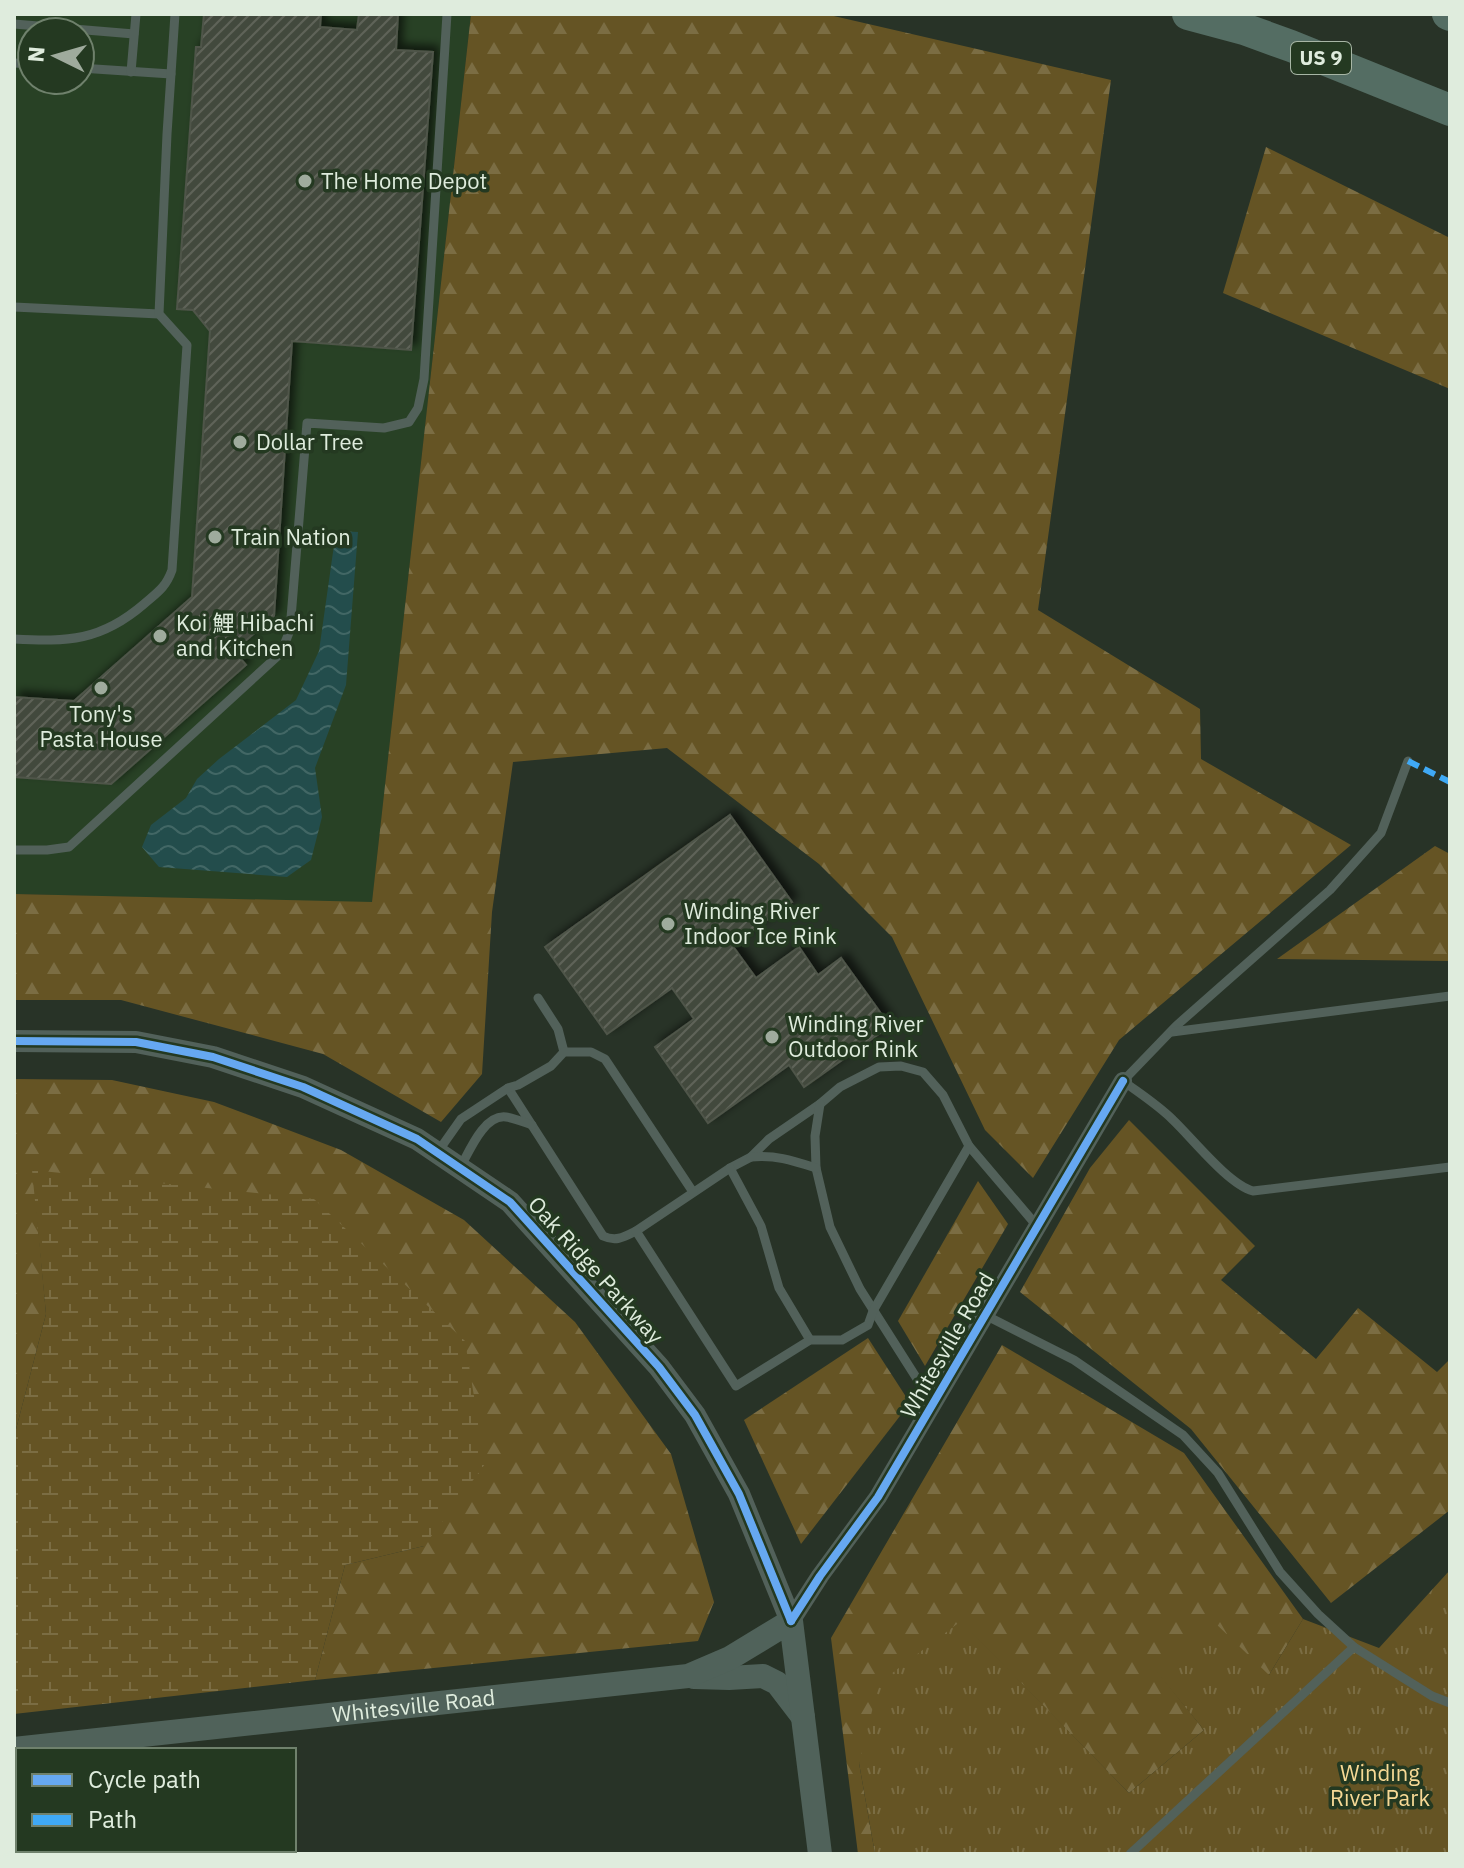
<svg xmlns="http://www.w3.org/2000/svg" width="1464" height="1868" viewBox="0 0 1464 1868" font-family="'IBM Plex Sans','Noto Sans SC',sans-serif">
  <defs>
    <pattern id="forest-firs" width="22" height="20" patternUnits="userSpaceOnUse" patternTransform="scale(2)"><rect width="22" height="20" fill="#655424"/><path d="M5 1l3.5 6h-7zM16 11l3.5 6h-7z" fill="#7b6d43"/></pattern>
    <pattern id="wetland-marsh" width="20" height="14" patternUnits="userSpaceOnUse" patternTransform="scale(2)"><rect width="20" height="14" fill="#655424"/><path d="M1 5h8M5 5V1M11 12h8M15 12V8" fill="none" stroke="#7b6d43"/></pattern>
    <pattern id="park-tufts" width="24" height="20" patternUnits="userSpaceOnUse" patternTransform="scale(2)"><rect width="24" height="20" fill="#655424"/><path d="M3 7l-1-3M5 7V3M7 7l1-3M15 17l-1-3M17 17v-4M19 17l1-3" fill="none" stroke="#7b6d43"/></pattern>
    <pattern id="water-waves" width="16" height="10" patternUnits="userSpaceOnUse" patternTransform="scale(2)"><rect width="16" height="10" fill="#234d4c"/><path d="M0 5q4-4 8 0t8 0" fill="none" stroke="#426765"/></pattern>
    <pattern id="building-hatch" width="6" height="6" patternUnits="userSpaceOnUse" patternTransform="scale(2)"><rect width="6" height="6" fill="#434a3e"/><path d="M-1 1l2-2M0 6l6-6M5 7l2-2" fill="none" stroke="#5e6459"/></pattern>
    <filter id="shadow"><feDropShadow dx="5.5" dy="-5.5" stdDeviation="4" flood-color="#0009"/></filter>
  </defs>
  <rect width="100%" height="100%" fill="#283327"/>
  <path fill="#284125" fill-rule="evenodd" d="M14,14H471L372,903L14,894ZM32,32H80V80H32Z"/>
  <g fill="url(#forest-firs)">
    <path d="M471,14H825L1111,80L1038,610L1200,709L1201,759L1351,845L1119,1040L1033,1178L985,1130L892,937L819,864L667,748L513,762L492,912L482,1074L441,1122L323,1054L121,1000H14V894L372,902Z"/>
    <path d="M1266,147L1450,238V389L1223,293Z"/>
    <path d="M1435,846L1450,854V961L1277,959Z"/>
    <path d="M14,1079L112,1080L214,1102L341,1150L464,1220L575,1322L671,1454L714,1602L698,1641L315,1680L345,1565L424,1546L33,1170L46,1314L14,1437Z"/>
    <path d="M1129,1120L1255,1246L1221,1280L1316,1359L1358,1308L1437,1372L1450,1359V1510L1331,1603L1191,1429L1020,1292L1090,1168Z"/>
    <path d="M978,1181L1008,1224L925,1366L898,1321Z"/>
    <path d="M868,1338L910,1403L801,1544L744,1420Z"/>
    <path d="M1002,1345L1184,1453L1303,1619L1269,1675L1156,1670L1204,1730L1129,1793L961,1622L859,1763L875,1854H858L831,1638Z"/>
  </g>
  <path fill="url(#wetland-marsh)" d="M32,1170L314,1199L465,1341L485,1464L424,1546L345,1565L315,1680L14,1714V1437L46,1314Z"/>
  <path fill="url(#park-tufts)" d="M1450,1570V1854H875L859,1763L879,1683L961,1621L1129,1793L1204,1730L1155,1670L1212,1620L1269,1675L1303,1619L1379,1648Z"/>
  <path fill="url(#water-waves)" d="M336,531L358,532L346,685L315,768L322,817L311,860L287,877L159,867L142,847L151,825L186,798L197,779L219,759L296,700L319,651Z"/>
  <g fill="url(#building-hatch)" stroke="#4f5549" stroke-width="2" filter="url(#shadow)">
    <path d="M204,14H321L320,27L357,30L359,14H398L396,50L433,52L411,350L292,341L274,616L234,651L246,665L111,784L14,777V697L74,701L192,597L210,331L193,310L177,309L196,47H201Z"/>
    <path d="M730,815L792,902L732,945L756,978L799,947L818,975L841,958L890,1026L804,1087L789,1065L708,1123L655,1047L694,1019L672,988L607,1034L545,947Z"/>
  </g>
  <g fill="none" stroke-linecap="round" stroke-linejoin="round">
    <g stroke="#52615a" stroke-width="9">
      <path d="M14,24L134,34"/>
      <path d="M14,63L32,64"/>
      <path d="M80,68L171,74"/>
      <path d="M131,72L136,14"/>
      <path d="M14,307L159,314"/>
      <path d="M14,639C68,642 101,641 144,604C158,592 166,587 172,570L187,345L159,314L167,134L175,14"/>
      <path d="M1408,761L1381,833L1330,890L1176,1026L1123,1081C1139,1093 1158,1105 1173,1120C1193,1139 1228,1184 1253,1191L1450,1167"/>
      <path d="M14,850H47L69,847L281,653L290,630L307,423L384,428L409,422L418,408L424,379L447,14"/>
      <path d="M538,998L558,1029L564,1052"/>
      <path d="M1172,1032L1450,996"/>
      <path d="M508,1088L603,1236C616,1242 624,1237 636,1231L730,1168L751,1157L769,1139L820,1104L840,1087L879,1067L901,1066L923,1072L943,1095L969,1146L1037,1226"/>
      <path d="M820,1104L815,1136L816,1168L830,1227L860,1289L933,1404"/>
      <path d="M437,1153L461,1119L508,1088L518,1085L551,1066L564,1052H591L605,1059L693,1192"/>
      <path d="M751,1157C776,1155 791,1160 816,1168"/>
      <path d="M460,1168C469,1152 484,1114 506,1117C514,1118 523,1122 532,1125"/>
      <path d="M730,1168L761,1226L779,1288L810,1340"/>
      <path d="M636,1231L736,1386L810,1340H842L868,1325L873,1311L969,1146"/>
      <path d="M985,1315L1074,1360L1183,1435L1218,1473L1280,1572L1318,1614L1354,1647L1432,1696L1450,1703"/>
      <path d="M1130,1854L1354,1647"/>
    </g>
    <path stroke="#52615a" stroke-width="18" d="M791,1621L820,1576L878,1497L1123,1081"/>
    <path stroke="#52615a" stroke-width="22" d="M14,1041L136,1042L213,1057L303,1087L417,1139L510,1202L659,1367L695,1415L739,1494L791,1621"/>
    <g stroke="#50625a" stroke-width="24">
      <path d="M694,1677L729,1678L763,1676L777,1683L803,1717"/>
      <path id="s1" d="M14,1749L688,1676L730,1658L791,1621L820,1854"/>
    </g>
    <g stroke="#546d63" stroke-width="32">
      <path d="M1188,14L1244,29L1291,46L1450,110"/>
      <path d="M1448,14L1450,15"/>
    </g>
    <path stroke="#3fa9f5" stroke-width="6" stroke-dasharray="12 6" stroke-linecap="butt" d="M1408,761L1450,782"/>
    <g stroke="#243921" stroke-width="13">
      <g id="cycleway">
        <path d="M14,1041L136,1042L213,1057L303,1087L417,1139L510,1202L659,1367L695,1415L739,1494L791,1621"/>
        <path d="M791,1621L820,1576L878,1497L1123,1081"/>
      </g>
    </g>
    <use href="#cycleway" stroke="#66a8f1" stroke-width="8"/>
  </g>
  <g fill="#9fab9d" stroke="#243921" stroke-width="3">
    <circle cx="305" cy="181" r="8"/>
    <circle cx="240" cy="442" r="8"/>
    <circle cx="215" cy="537" r="8"/>
    <circle cx="160" cy="636" r="8"/>
    <circle cx="101" cy="688" r="8"/>
    <circle cx="668" cy="924" r="8"/>
    <circle cx="772" cy="1037" r="8"/>
  </g>
  <g text-anchor="middle" stroke-width="7" stroke-linejoin="round" paint-order="stroke">
    <rect fill="#243921" stroke="#a7b6a5" stroke-width="2" x="1291" y="42" width="60" height="32" rx="6"/>
    <g font-size="20" font-weight="bold" fill="#dfecdd">
      <text x="1321" y="65">US 9</text>
    </g>
    <g font-size="22" fill="#dfecdd" stroke="#243921" text-anchor="start">
      <text x="321" y="189">The Home Depot</text>
      <text x="256" y="450">Dollar Tree</text>
      <text x="231" y="545">Train Nation</text>
      <text x="176" y="631">Koi 鯉 Hibachi<tspan x="176" dy="25">and Kitchen</tspan></text>
      <text x="101" y="722" text-anchor="middle">Tony's<tspan x="101" dy="25">Pasta House</tspan></text>
      <text x="684" y="919">Winding River<tspan x="684" dy="25">Indoor Ice Rink</tspan></text>
      <text x="788" y="1032">Winding River<tspan x="788" dy="25">Outdoor Rink</tspan></text>
    </g>
    <g font-size="22" fill="#dfecdd" stroke="#243921">
      <text transform="translate(596 1270) rotate(48)" y="8">Oak Ridge Parkway</text>
      <text transform="translate(947 1345) rotate(-60)" y="8">Whitesville Road</text>
      <text dy="8" stroke="none"><textPath href="#s1" startOffset="402">Whitesville Road</textPath></text>
    </g>
    <g font-size="22" fill="#f7d995" stroke="#243921">
      <text x="1380" y="1781">Winding<tspan x="1380" dy="25">River Park</tspan></text>
    </g>
  </g>
  <rect width="1464" height="1868" fill="none" stroke="#dfecdd" stroke-width="32"/>
  <rect x="16" y="1748" width="280" height="104" fill="#243921" stroke="#6f816c" stroke-width="2"/>
  <rect x="32" y="1774" width="40" height="12" fill="#66a8f1" stroke="#6f816c" stroke-width="2"/>
  <text x="88" y="1788" font-size="24" fill="#dfecdd">Cycle path</text>
  <rect x="32" y="1814" width="40" height="12" fill="#3fa9f5" stroke="#6f816c" stroke-width="2"/>
  <text x="88" y="1828" font-size="24" fill="#dfecdd">Path</text>
  <g transform="translate(56 56) rotate(275)"><circle r="38" fill="#243921" stroke="#6f816c" stroke-width="2"/>
  <path d="M0-6L14 30L0 20L-14 30Z" fill="#9fab9d"/>
  <text y="-12" font-size="22" font-weight="bold" text-anchor="middle" fill="#dfecdd">N</text>
  </g>
</svg>
